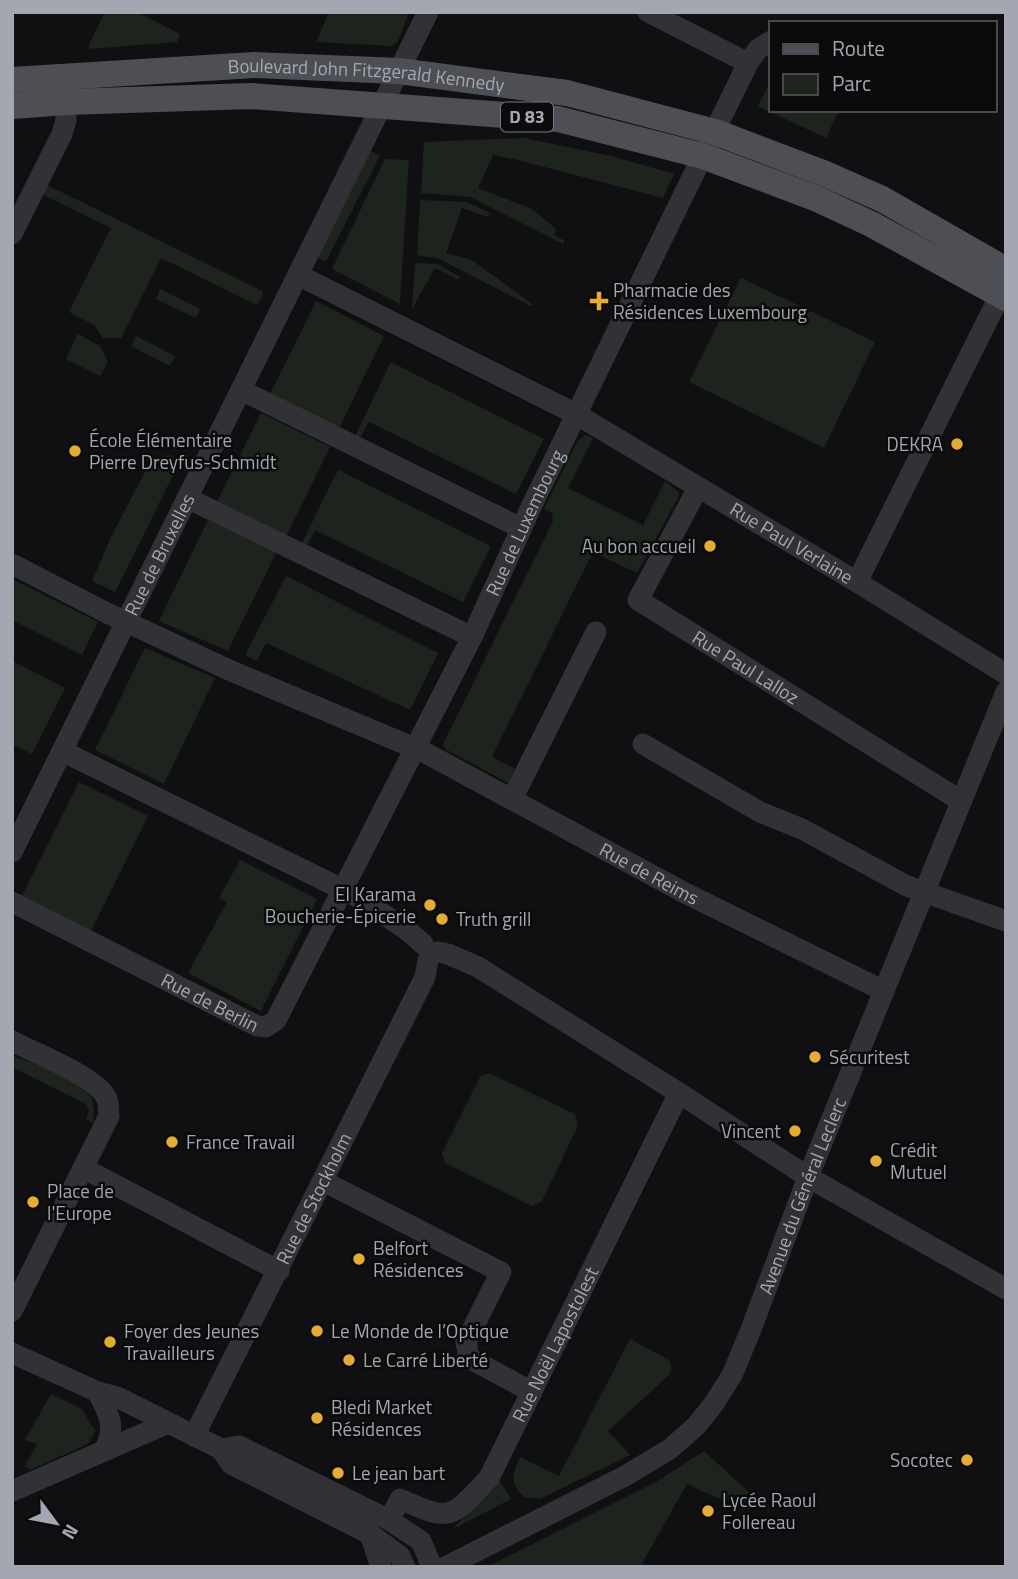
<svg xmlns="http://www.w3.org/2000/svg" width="1018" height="1579" viewBox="0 0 1018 1579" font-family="'Titillium Web',sans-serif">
  <rect width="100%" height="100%" fill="#101012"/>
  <g fill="#1d241e">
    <path d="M105,12H137L180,34L177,42L90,49L89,45Z"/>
    <path d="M329,12L337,13L409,12L398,41L392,46L316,42Z"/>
    <path d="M771,79V110H839L826,138L758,106Z"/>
    <path d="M524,138L611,156L674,174L663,198L518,160L493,155L478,188L532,209L556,229L554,235L565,241L563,244L470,197L421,193L424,142Z"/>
    <path d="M370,151L380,156L326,261L316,257Z"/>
    <path d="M385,159L409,160L400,304L332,269Z"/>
    <path d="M47,185L262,291L263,294L257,305L161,258L121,338H103L94,325L69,312L111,228L42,194Z"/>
    <path d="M420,200L467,202L490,213L488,217L462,208L446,253L472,260L532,304L531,306L439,259L417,255Z"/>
    <path d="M415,263L437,264L460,277L458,280L435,268L412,309Z"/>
    <path d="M741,278L875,342L824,448L689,382Z"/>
    <path d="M160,289L200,309L196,318L156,299Z"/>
    <path d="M316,301L384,336L339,428L270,394Z"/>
    <path d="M78,334L100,346L108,361L100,376L66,359Z"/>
    <path d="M136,336L175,356L170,366L131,346Z"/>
    <path d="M391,362L544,439L516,494L369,422L360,438L355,436Z"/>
    <path d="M261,413L330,447L286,536L217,502Z"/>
    <path d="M586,435L593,438L568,488L643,525L665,481L679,492L678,498L637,573L593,552L492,757L515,769L508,783L445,749L443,744L553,521L552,513L544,509L578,440Z"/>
    <path d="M170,455L180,461L115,592L92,581L111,537L149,464L158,458Z"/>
    <path d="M338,470L491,546L463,602L315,530L307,546L302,543Z"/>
    <path d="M208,520L276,553L228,651L159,621Z"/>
    <path d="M286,576L438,653L410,710L266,643L257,661L245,655Z"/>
    <path d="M12,579L98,622L82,655L12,620Z"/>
    <path d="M145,648L215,678L164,784L95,750Z"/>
    <path d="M12,661L65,688L32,754L12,744Z"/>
    <path d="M79,782L148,816L91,931L22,896Z"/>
    <path d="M240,860L317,899L261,1011L188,973L227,902L219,898Z"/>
    <path d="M12,1056C28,1059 81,1083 90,1096C95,1104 94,1114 93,1123L86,1119L89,1111L86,1104L12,1067Z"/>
    <path d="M489,1073L575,1114L578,1126L542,1201L532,1206L445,1163L442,1153L480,1077Z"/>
    <path d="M630,1339L669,1360L672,1368L670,1374L608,1431L630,1455L540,1499L524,1497C510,1484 512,1473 520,1457L559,1476Z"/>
    <path d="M51,1394L82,1409L91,1425L96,1430L88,1444L30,1470L25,1466L37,1444L25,1440Z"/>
    <path d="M704,1451L765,1507L752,1506L742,1501L739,1505L728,1499L726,1502L687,1484L640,1567H487L656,1482Z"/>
    <path d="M499,1480L511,1499L453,1529Z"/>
  </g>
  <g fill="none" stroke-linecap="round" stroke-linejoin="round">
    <g stroke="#323236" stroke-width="21">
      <path d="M648,12L748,63L758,49L771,41"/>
      <path d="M12,234L62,134L66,120V102"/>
      <path id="s1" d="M298,275L576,414L857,582L1006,674"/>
      <path d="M241,390L521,528"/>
      <path id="s2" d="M698,488L638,600L961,801"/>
      <path d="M187,498L472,637"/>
      <path id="s3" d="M12,564L107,613L229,670L424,752L685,893L884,991"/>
      <path d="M857,582L1000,295"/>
      <path d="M643,744L760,812L802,829L907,886L1006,921"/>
      <path d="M62,751L356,896L407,930L423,944"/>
      <path d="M512,799L596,632"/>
      <path id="s4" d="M12,852L428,12"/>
      <path id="s5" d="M12,902L257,1026L266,1027L276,1020L472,637L532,505L748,63"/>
      <path d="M438,952L448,954L478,967L679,1093L808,1177L1006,1289"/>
      <path d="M12,1041C34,1053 98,1077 107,1099C109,1104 108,1111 109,1116L12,1311"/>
      <path d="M83,1168L279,1271"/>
      <path d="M323,1181L501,1272L466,1342L469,1358L532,1392"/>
      <path d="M12,1353L98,1392L117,1397L221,1449L231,1464L370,1534L400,1556L405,1567"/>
      <path d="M98,1392C109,1416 117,1425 104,1451"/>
      <path id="s6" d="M194,1436L425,977L428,960"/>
      <path d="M221,1449L239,1446L389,1520L421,1541L432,1567"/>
      <path d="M12,1491L168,1423"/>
      <path id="s7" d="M389,1520L400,1499C453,1523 450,1518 489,1478L679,1093"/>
      <path d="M370,1534L381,1567"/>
      <path id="s8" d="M445,1567L625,1476L670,1449L696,1426L713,1405L732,1375L750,1332L808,1177L1006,692"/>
    </g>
    <g stroke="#4e4f55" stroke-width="26">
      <path id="s9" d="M12,80L254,65L399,71L567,93L715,132L823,173L882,199L1006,270"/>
      <path d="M12,106L66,102L251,96L558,119L703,156L815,198L871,224L1006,298"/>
    </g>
  </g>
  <g fill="#e4ac35" stroke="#0b0b0c" stroke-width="2.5">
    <path d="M595.5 290.5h7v7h7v7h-7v7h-7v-7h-7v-7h7z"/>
    <circle cx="957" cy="444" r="7"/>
    <circle cx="75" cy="451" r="7"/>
    <circle cx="710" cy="546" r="7"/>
    <circle cx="430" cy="905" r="7"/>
    <circle cx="442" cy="919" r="7"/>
    <circle cx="815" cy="1057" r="7"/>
    <circle cx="795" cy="1131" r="7"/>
    <circle cx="172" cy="1142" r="7"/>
    <circle cx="876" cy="1161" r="7"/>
    <circle cx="33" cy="1202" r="7"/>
    <circle cx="359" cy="1259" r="7"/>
    <circle cx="317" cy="1331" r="7"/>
    <circle cx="110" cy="1342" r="7"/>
    <circle cx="349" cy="1360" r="7"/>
    <circle cx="317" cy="1418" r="7"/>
    <circle cx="967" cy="1460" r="7"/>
    <circle cx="338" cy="1473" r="7"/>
    <circle cx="708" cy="1511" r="7"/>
  </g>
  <g text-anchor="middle" stroke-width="5" stroke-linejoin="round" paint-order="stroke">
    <rect fill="#0b0b0c" stroke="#757880" stroke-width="2" x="501" y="102.5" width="52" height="29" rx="5"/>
    <g font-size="18" font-weight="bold" fill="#a2a7b1">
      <text x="527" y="123">D 83</text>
    </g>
    <g font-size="19" fill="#a2a7b1" stroke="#0b0b0c">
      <text dy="7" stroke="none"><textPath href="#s9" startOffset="355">Boulevard John Fitzgerald Kennedy</textPath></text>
      <text dy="7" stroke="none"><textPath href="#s5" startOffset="852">Rue de Luxembourg</textPath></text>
      <text dy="7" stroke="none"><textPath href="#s1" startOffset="562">Rue Paul Verlaine</textPath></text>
      <text dy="7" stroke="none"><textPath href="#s4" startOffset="332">Rue de Bruxelles</textPath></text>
      <text dy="7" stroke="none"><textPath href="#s2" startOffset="254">Rue Paul Lalloz</textPath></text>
      <text dy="7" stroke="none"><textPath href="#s3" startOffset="709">Rue de Reims</textPath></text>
      <text dy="7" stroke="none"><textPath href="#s5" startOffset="222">Rue de Berlin</textPath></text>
      <text dy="7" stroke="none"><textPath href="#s8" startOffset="544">Avenue du Général Leclerc</textPath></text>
      <text dy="7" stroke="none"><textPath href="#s6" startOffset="266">Rue de Stockholm</textPath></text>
      <text dy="7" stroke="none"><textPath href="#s7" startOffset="278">Rue Noël Lapostolest</textPath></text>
    </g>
    <g font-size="19" fill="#a2a7b1" stroke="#0b0b0c" text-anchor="start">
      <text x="613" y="297">Pharmacie des<tspan x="613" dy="22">Résidences Luxembourg</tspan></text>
      <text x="89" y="447">École Élémentaire<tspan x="89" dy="22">Pierre Dreyfus-Schmidt</tspan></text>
      <text x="943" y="451" text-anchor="end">DEKRA</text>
      <text x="696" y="553" text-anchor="end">Au bon accueil</text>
      <text x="416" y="901" text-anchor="end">El Karama<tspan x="416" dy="22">Boucherie-Épicerie</tspan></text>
      <text x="456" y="926">Truth grill</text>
      <text x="829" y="1064">Sécuritest</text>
      <text x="781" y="1138" text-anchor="end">Vincent</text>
      <text x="186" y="1149">France Travail</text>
      <text x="890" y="1157">Crédit<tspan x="890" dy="22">Mutuel</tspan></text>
      <text x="47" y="1198">Place de<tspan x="47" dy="22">l'Europe</tspan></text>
      <text x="373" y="1255">Belfort<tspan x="373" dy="22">Résidences</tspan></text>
      <text x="124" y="1338">Foyer des Jeunes<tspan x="124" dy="22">Travailleurs</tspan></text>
      <text x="331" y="1338">Le Monde de l’Optique</text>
      <text x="363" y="1367">Le Carré Liberté</text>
      <text x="331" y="1414">Bledi Market<tspan x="331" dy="22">Résidences</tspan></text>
      <text x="953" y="1467" text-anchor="end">Socotec</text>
      <text x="352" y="1480">Le jean bart</text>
      <text x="722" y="1507">Lycée Raoul<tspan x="722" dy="22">Follereau</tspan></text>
    </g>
  </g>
  <rect width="1018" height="1579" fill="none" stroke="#a2a7b1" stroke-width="28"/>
  <rect x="769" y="21" width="228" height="91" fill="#0b0b0c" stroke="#47494e" stroke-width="2"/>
  <rect x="783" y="44" width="35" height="10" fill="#4e4f55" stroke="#47494e" stroke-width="2"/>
  <text x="832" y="56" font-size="21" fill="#a2a7b1">Route</text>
  <rect x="783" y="74" width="35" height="21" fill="#1d241e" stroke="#47494e" stroke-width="2"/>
  <text x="832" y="91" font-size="21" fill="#a2a7b1">Parc</text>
  <g transform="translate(56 1523) rotate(122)" stroke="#0b0b0c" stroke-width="5" paint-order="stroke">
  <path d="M0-5L12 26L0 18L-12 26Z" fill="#a2a7b1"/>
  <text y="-10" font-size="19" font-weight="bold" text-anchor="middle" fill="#a2a7b1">N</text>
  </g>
</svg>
